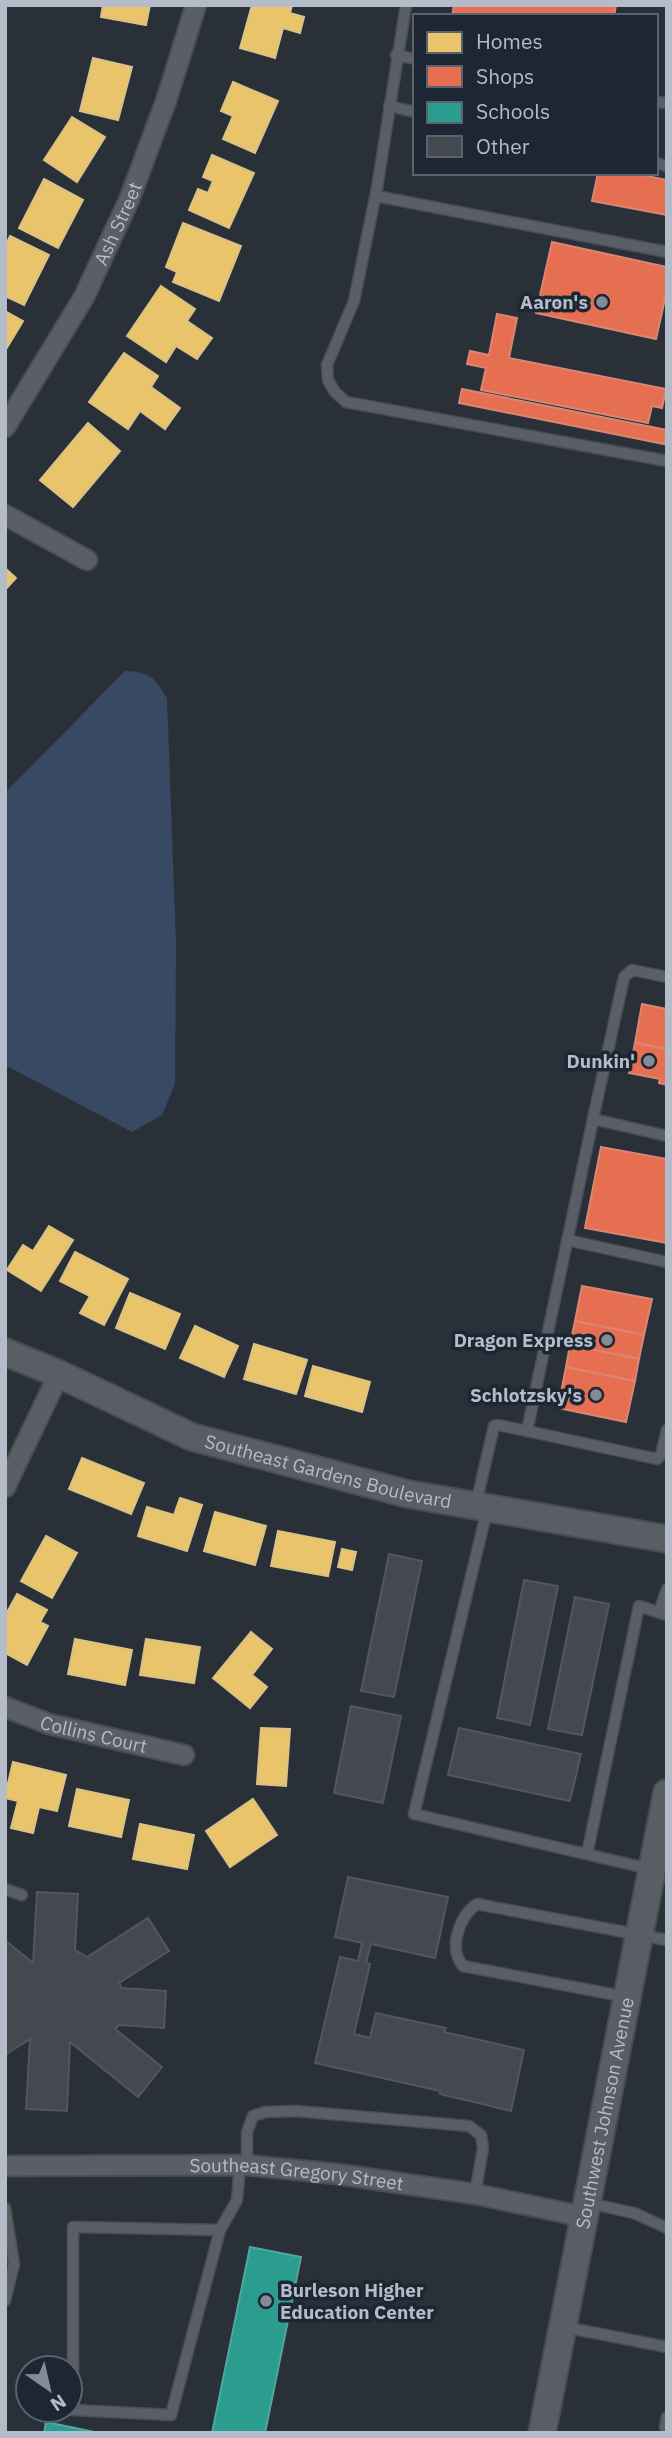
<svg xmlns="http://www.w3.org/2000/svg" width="672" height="2438" viewBox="0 0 672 2438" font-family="'IBM Plex Sans',sans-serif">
  <rect width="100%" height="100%" fill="#2a3038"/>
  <path fill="#384963" d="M125,671C150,672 154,677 167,698L176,944L175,1084L162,1115L132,1132L5,1065V793Z"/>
  <g fill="#e9c46a" stroke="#d9c286" stroke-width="2">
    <path d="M103,5H150L146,25L101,17Z"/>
    <path d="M252,5H292L290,13L304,17L300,33L283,28L275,58L240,48Z"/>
    <path d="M93,58L132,67L118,120L80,111Z"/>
    <path d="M233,82L278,101L255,153L223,139L233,116L221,111Z"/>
    <path d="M72,117L105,137L77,182L44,160Z"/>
    <path d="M212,155L254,173L229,228L189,210L198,189L208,193L213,181L203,177Z"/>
    <path d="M44,179L83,200L58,248L19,228Z"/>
    <path d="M183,223L241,246L219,301L173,282L177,272L166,267Z"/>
    <path d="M10,236L49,255L24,305L5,296V247Z"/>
    <path d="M161,286L195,309L187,321L212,338L197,359L176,346L166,362L127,336Z"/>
    <path d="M5,311L23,321L5,351Z"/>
    <path d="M124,353L158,376L151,387L180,408L165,429L140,411L128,429L89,402Z"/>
    <path d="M88,423L120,451L73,507L40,480Z"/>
    <path d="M5,568L16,578L5,590Z"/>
    <path d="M49,1226L73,1240L41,1291L7,1270L23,1245L33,1251Z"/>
    <path d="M75,1252L128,1279L104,1325L80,1313L90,1296L60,1281Z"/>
    <path d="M130,1293L180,1314L165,1349L116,1328Z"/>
    <path d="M195,1326L238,1346L224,1377L180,1358Z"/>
    <path d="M254,1344L307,1360L296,1394L244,1379Z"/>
    <path d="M313,1366L370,1382L362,1412L305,1396Z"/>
    <path d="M82,1458L144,1483L131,1514L69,1489Z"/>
    <path d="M180,1498L202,1505L187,1551L138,1536L147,1507L174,1515Z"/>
    <path d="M215,1512L266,1526L255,1565L204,1551Z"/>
    <path d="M278,1531L335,1542L328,1576L271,1566Z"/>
    <path d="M46,1536L77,1553L52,1598L21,1581Z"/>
    <path d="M342,1549L356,1552L352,1570L338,1567Z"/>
    <path d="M17,1594L47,1610L40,1622L48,1626L27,1665L5,1653V1616Z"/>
    <path d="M251,1632L272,1649L252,1675L267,1687L250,1708L213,1678Z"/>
    <path d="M75,1639L132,1650L125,1685L68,1674Z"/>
    <path d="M146,1639L200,1647L194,1683L140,1675Z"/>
    <path d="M261,1728L290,1729L286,1786L257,1784Z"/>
    <path d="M13,1762L66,1775L57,1811L39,1807L33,1833L11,1828L18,1801L5,1798V1796Z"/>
    <path d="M77,1789L129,1800L121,1837L69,1826Z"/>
    <path d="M253,1799L277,1835L230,1867L206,1831Z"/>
    <path d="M140,1824L194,1835L187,1869L133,1859Z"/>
  </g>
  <g fill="#e76f51" stroke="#d88675" stroke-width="2">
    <path d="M454,5H616L614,16H452Z"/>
    <path d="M598,173H632L667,180V215L592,201Z"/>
    <path d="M552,242L667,267V290L656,339L536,313Z"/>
    <path d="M497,314L517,318L509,358L666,389L662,408L652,406L648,423L481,390L486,368L467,364L470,351L489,355Z"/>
    <path d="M462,389L667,430L664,444L459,403Z"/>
    <path d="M642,1004L667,1009V1049L635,1043Z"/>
    <path d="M635,1043L667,1049V1085L659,1083L660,1079L629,1073Z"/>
    <path d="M601,1147L667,1159V1243L585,1228Z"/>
    <path d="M582,1286L652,1299L644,1335L575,1321Z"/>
    <path d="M575,1321L644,1335L639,1359L570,1345Z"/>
    <path d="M570,1345L639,1359L635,1381L566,1367Z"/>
    <path d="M566,1367L635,1381L626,1422L558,1408Z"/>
  </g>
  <g fill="#2a9d8f" stroke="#53a6a0" stroke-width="2">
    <path d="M250,2247L301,2257L265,2433H212Z"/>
    <path d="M46,2422L99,2433H44Z"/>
  </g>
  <g fill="#444950" stroke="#52575f" stroke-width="2">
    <path d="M389,1554L422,1561L394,1697L361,1691Z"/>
    <path d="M524,1580L558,1586L530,1725L497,1718Z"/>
    <path d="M575,1597L609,1604L582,1735L548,1729Z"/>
    <path d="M351,1706L401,1716L383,1803L334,1793Z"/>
    <path d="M459,1728L581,1754L570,1801L448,1775Z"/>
    <path d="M348,1877L448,1897L435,1958L371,1944L366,1963L370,1964L354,2034L370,2038L376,2013L446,2028L444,2032L524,2050L511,2111L440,2094V2091L315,2063L340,1957L358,1961L362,1943L335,1937Z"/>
    <path d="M37,1892L78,1894L75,1950L87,1957L148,1918L169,1951L119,1983L122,1988L166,1991L164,2028L119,2025L115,2029L162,2067L138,2097L70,2042L67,2111L26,2109L30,2039L5,2055V1940L33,1963Z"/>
  </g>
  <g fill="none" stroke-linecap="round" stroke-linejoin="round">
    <g stroke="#484c53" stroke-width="13">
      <g id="lane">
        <path d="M406,5L377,188L354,301L327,365L328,380L335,392L346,402L667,461"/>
        <path d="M396,55L415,59"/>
        <path d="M656,102L667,103"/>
        <path d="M389,106L415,112"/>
        <path d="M656,163L667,166"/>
        <path d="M376,196L667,252"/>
        <path d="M593,1119L624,977L632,970L667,977"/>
        <path d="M667,1136L593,1119L527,1431L657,1459L661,1455L667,1430"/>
        <path d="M567,1240L667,1262"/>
        <path d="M476,1504L494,1426L498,1425L527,1431"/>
        <path d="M487,1510L414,1814L650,1869"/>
        <path d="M659,1612L667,1589"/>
        <path d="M587,1854L639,1606L667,1615"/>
        <path d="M5,1889L22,1895"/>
        <path d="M627,1997L463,1966C448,1949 459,1916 477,1904L667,1940"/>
        <path d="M247,2165V2132L253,2116L265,2112L296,2111L469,2126L481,2135L483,2148L475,2194"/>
        <path d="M588,2203L634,2213L667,2228"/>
        <path d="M5,2208L14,2264L5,2301"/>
        <path d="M220,2230L73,2227V2410L171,2415L220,2230L237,2200L240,2165"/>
        <path d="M564,2327L667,2347"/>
        <path d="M667,2417L665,2427L667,2432"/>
      </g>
    </g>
    <g stroke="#484c53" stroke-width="23">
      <g id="street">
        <path id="s1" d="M5,427L84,297L129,200L166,101L196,5"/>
        <path d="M5,515L87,560"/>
        <path d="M5,1487L59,1374"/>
        <path id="s2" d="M5,1707L49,1724L184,1755"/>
        <path id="s3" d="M5,2166L247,2165L337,2174L475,2194L585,2217"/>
      </g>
    </g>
    <g stroke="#484c53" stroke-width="30">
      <g id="secondary">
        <path id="s4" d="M5,1352L59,1374L192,1437L408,1494L667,1539"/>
        <path id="s5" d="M542,2433L667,1793"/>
      </g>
    </g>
    <use href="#lane" stroke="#5a5e66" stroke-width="10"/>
    <use href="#street" stroke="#5a5e66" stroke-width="19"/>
    <use href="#secondary" stroke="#595d64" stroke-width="26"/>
  </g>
  <g fill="#848b96" stroke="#1d2633" stroke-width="2.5">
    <circle cx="602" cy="302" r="7"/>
    <circle cx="649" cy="1061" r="7"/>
    <circle cx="607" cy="1340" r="7"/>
    <circle cx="596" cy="1395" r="7"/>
    <circle cx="266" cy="2301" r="7"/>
  </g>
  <g text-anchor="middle" stroke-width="7" stroke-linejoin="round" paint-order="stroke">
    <g font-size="19" fill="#b4bcc9" stroke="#1d2633">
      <text dy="7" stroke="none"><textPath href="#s1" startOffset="233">Ash Street</textPath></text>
      <text dy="7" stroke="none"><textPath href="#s4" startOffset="346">Southeast Gardens Boulevard</textPath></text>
      <text dy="7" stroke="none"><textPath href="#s2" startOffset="93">Collins Court</textPath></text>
      <text dy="7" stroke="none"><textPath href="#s5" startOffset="326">Southwest Johnson Avenue</textPath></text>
      <text dy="7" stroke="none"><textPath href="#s3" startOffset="292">Southeast Gregory Street</textPath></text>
    </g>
    <g font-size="19" font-weight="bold" fill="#b4bcc9" stroke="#1d2633" text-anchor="end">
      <text x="588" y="309">Aaron's</text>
      <text x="635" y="1068">Dunkin'</text>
      <text x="593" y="1347">Dragon Express</text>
      <text x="582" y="1402">Schlotzsky's</text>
      <text x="280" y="2297" text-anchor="start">Burleson Higher<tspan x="280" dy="22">Education Center</tspan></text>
    </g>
  </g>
  <rect width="672" height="2438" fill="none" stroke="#b4bcc9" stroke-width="14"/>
  <rect x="413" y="14" width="245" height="161" fill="#1d2633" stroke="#59626f" stroke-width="2"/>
  <rect x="427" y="32" width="35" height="21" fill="#e9c46a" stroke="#59626f" stroke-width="2"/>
  <text x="476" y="49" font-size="21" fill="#b4bcc9">Homes</text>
  <rect x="427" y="66" width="35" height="21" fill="#e76f51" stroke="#59626f" stroke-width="2"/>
  <text x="476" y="84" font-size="21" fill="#b4bcc9">Shops</text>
  <rect x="427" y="102" width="35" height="21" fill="#2a9d8f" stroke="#59626f" stroke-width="2"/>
  <text x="476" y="119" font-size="21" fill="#b4bcc9">Schools</text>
  <rect x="427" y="136" width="35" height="21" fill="#444950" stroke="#59626f" stroke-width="2"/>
  <text x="476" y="154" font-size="21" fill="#b4bcc9">Other</text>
  <g transform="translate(49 2389) rotate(146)"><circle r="33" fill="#1d2633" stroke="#59626f" stroke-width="2"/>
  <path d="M0-5L12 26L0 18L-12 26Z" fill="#848b96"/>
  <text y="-10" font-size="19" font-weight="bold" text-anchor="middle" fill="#b4bcc9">N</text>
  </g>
</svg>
